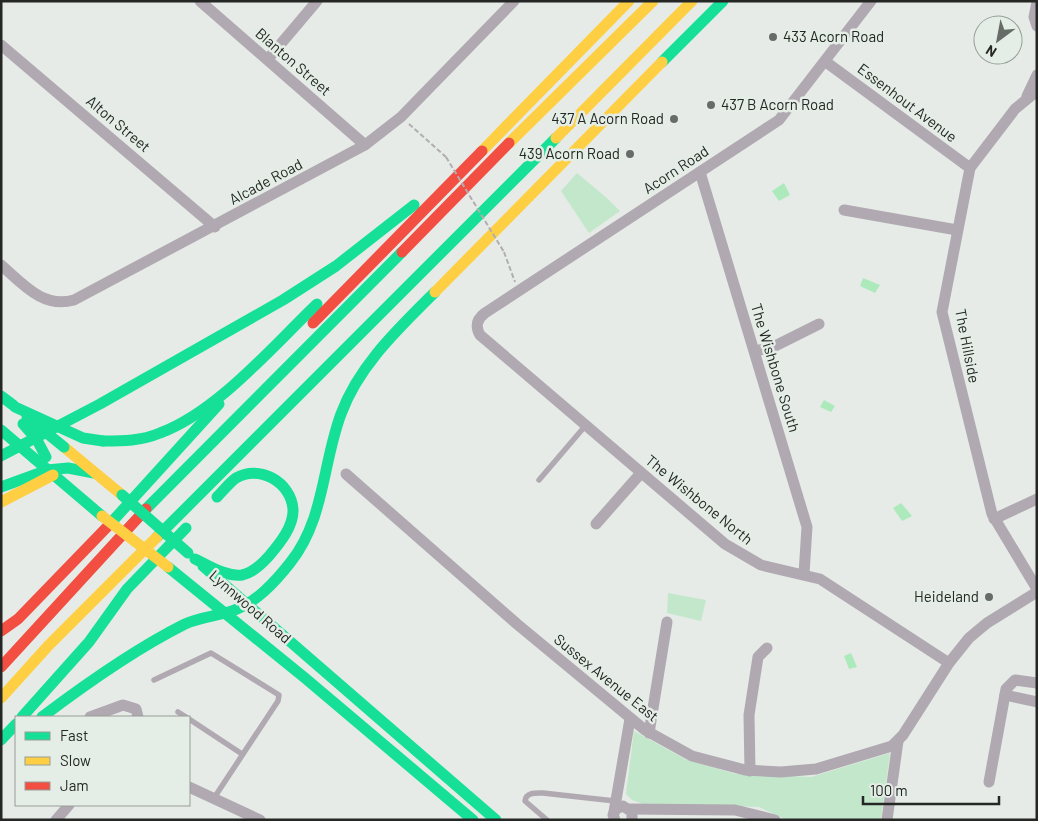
<svg xmlns="http://www.w3.org/2000/svg" width="1038" height="821" viewBox="0 0 1038 821" font-family="Barlow,sans-serif">
  <rect width="100%" height="100%" fill="#e6ebe7"/>
  <g fill="#c3e7cb">
    <path d="M577,173L608,199L620,211L589,233L561,191Z"/>
    <path d="M668,593L706,600L701,621L667,613Z"/>
    <path d="M634,731L687,760L736,774L811,777L890,753L881,820H787L759,807L643,804L632,800L626,794Z"/>
  </g>
  <g fill="#aceabc">
    <path d="M784,183L790,195L779,201L772,191Z"/>
    <path d="M863,278L880,285L875,293L860,286Z"/>
    <path d="M824,400L835,406L831,412L820,407Z"/>
    <path d="M901,503L912,516L902,521L893,508Z"/>
    <path d="M851,653L857,667L849,669L844,656Z"/>
  </g>
  <g fill="none" stroke-linecap="round" stroke-linejoin="round">
    <g stroke="#b1adb1" stroke-width="2" stroke-dasharray="5 2.5" stroke-linecap="butt">
      <path d="M409,124L446,157"/>
      <path d="M504,252L515,282"/>
    </g>
    <g stroke="#b1a9b1" stroke-width="5.5">
      <path d="M539,480L586,425"/>
      <path d="M154,680L211,653L279,695L278,701L214,798"/>
      <path d="M178,712L186,717"/>
      <path d="M189,719L242,754"/>
      <path d="M547,820L525,801C526,792 536,793 543,793L615,801"/>
    </g>
    <g stroke="#b1a9b1" stroke-width="11">
      <path d="M200,1L365,145"/>
      <path d="M871,1L779,120L485,313C477,319 475,326 480,335L725,544L761,565L820,579L949,663"/>
      <path d="M1037,2L1034,17L1037,26"/>
      <path d="M1,45L215,227"/>
      <path d="M268,59L317,1"/>
      <path d="M826,62L970,168"/>
      <path d="M1037,91L1015,109L970,168L942,312L992,514L1037,589"/>
      <path d="M1027,96L1037,75"/>
      <path d="M700,172L807,527L804,574"/>
      <path d="M844,210L957,230"/>
      <path d="M1,265C23,284 43,309 74,300L365,145L401,117L514,1"/>
      <path d="M755,351L773,347L819,324"/>
      <path d="M346,474L517,624L645,730L692,756L745,770L781,772L816,769L892,746L903,735L949,663L969,638L987,623L1037,592"/>
      <path d="M994,519L1037,499"/>
      <path d="M596,524L641,473"/>
      <path d="M1005,695L1037,702"/>
      <path d="M90,717L123,705L136,709L138,717"/>
      <path d="M649,733L667,622"/>
      <path d="M750,771L749,715L758,657L767,648"/>
      <path d="M989,782L1006,689L1015,680L1037,683"/>
      <path d="M189,787L260,820"/>
      <path d="M630,809L735,810L775,820"/>
      <path d="M614,812L630,719"/>
      <path d="M56,820L69,805"/>
      <path d="M615,820L613,815L616,809L623,806L632,812V820"/>
      <path d="M887,820L898,741"/>
    </g>
    <g stroke="#16e098" stroke-width="11">
      <path d="M662,62L723,1"/>
      <path d="M1,396L13,405"/>
      <path d="M103,441C123,441 141,441 160,433C217,412 273,346 317,304"/>
      <path d="M1,456L100,404L283,300L336,266L414,205"/>
      <path d="M35,459L102,516"/>
      <path d="M47,470L68,468L94,473"/>
      <path d="M1,487L45,471"/>
      <path d="M146,509L402,252"/>
      <path d="M109,525L219,404"/>
      <path d="M157,537L556,138"/>
      <path d="M195,559C208,565 226,577 242,575C252,573 262,564 269,556C280,543 294,526 293,509C291,482 259,464 236,478C229,483 223,491 217,497"/>
      <path d="M203,566L496,820"/>
      <path d="M168,567L305,678L473,820"/>
      <path d="M22,717L89,642L127,589L186,528"/>
      <path d="M42,717C87,683 135,649 185,624C200,617 217,616 232,611C256,603 275,582 290,563C325,519 322,465 341,414C359,365 399,328 435,292"/>
      <path d="M1,740L16,724"/>
    </g>
    <g stroke="#ffcf43" stroke-width="11">
      <path d="M556,138L692,1"/>
      <path d="M509,143L653,1"/>
      <path d="M482,151L629,1"/>
      <path d="M435,292L662,62"/>
      <path d="M64,447L122,495"/>
      <path d="M1,502L53,475"/>
      <path d="M1,698L48,646L157,537"/>
    </g>
    <g stroke="#f24e42" stroke-width="11">
      <path d="M402,252L509,143"/>
      <path d="M313,323L482,151"/>
      <path d="M1,631L18,619L109,525"/>
      <path d="M1,667L146,509"/>
    </g>
    <path stroke="#b1adb1" stroke-width="2" stroke-dasharray="5 2.5" stroke-linecap="butt" d="M446,157L504,252"/>
    <g stroke="#16e098" stroke-width="11">
      <path d="M15,407L83,438L103,441"/>
      <path d="M27,417L64,447"/>
      <path d="M23,424L37,440L46,457"/>
      <path d="M1,430L35,459"/>
      <path d="M122,495L188,553"/>
    </g>
    <path stroke="#ffcf43" stroke-width="11" d="M102,516L168,567"/>
  </g>
  <g fill="#686c68" stroke="#e4ede6" stroke-width="2">
    <circle cx="773" cy="37" r="5"/>
    <circle cx="711" cy="105" r="5"/>
    <circle cx="674" cy="119" r="5"/>
    <circle cx="630" cy="154" r="5"/>
    <circle cx="989" cy="597" r="5"/>
  </g>
  <g text-anchor="middle" stroke-width="5" stroke-linejoin="round" paint-order="stroke">
    <g font-size="15" fill="#242724" stroke="#e4ede6" text-anchor="end">
      <text x="783" y="42" text-anchor="start">433 Acorn Road</text>
      <text x="721" y="110" text-anchor="start">437 B Acorn Road</text>
      <text x="664" y="124">437 A Acorn Road</text>
      <text x="620" y="159">439 Acorn Road</text>
      <text x="979" y="602">Heideland</text>
    </g>
    <g font-size="15" fill="#242724" stroke="#e4ede6">
      <text transform="translate(293 62) rotate(41)" y="5">Blanton Street</text>
      <text transform="translate(907 103) rotate(37)" y="5">Essenhout Avenue</text>
      <text transform="translate(118 124) rotate(40)" y="5">Alton Street</text>
      <text transform="translate(676 170) rotate(-33)" y="5">Acorn Road</text>
      <text transform="translate(266 182) rotate(-28)" y="5">Alcade Road</text>
      <text transform="translate(967 346) rotate(79)" y="5">The Hillside</text>
      <text transform="translate(775 368) rotate(73)" y="5">The Wishbone South</text>
      <text transform="translate(699 500) rotate(39)" y="5">The Wishbone North</text>
      <text transform="translate(250 607) rotate(41)" y="5">Lynnwood Road</text>
      <text transform="translate(606 678) rotate(39)" y="5">Sussex Avenue East</text>
    </g>
  </g>
  <rect width="1038" height="821" fill="none" stroke="#242724" stroke-width="5"/>
  <rect x="15" y="716" width="175" height="90" fill="#e4ede6" stroke="#979e98"/>
  <rect x="25" y="732" width="25" height="8" fill="#16e098" stroke="#979e98"/>
  <text x="60" y="741" font-size="15" fill="#242724">Fast</text>
  <rect x="25" y="757" width="25" height="8" fill="#ffcf43" stroke="#979e98"/>
  <text x="60" y="766" font-size="15" fill="#242724">Slow</text>
  <rect x="25" y="782" width="25" height="8" fill="#f24e42" stroke="#979e98"/>
  <text x="60" y="791" font-size="15" fill="#242724">Jam</text>
  <g transform="translate(998 40) rotate(212)"><circle r="24" fill="#e4ede6" stroke="#979e98"/>
  <path d="M0-4L9 19L0 12L-9 19Z" fill="#686c68"/>
  <text y="-8" font-size="14" font-weight="bold" text-anchor="middle" fill="#242724">N</text>
  </g>
  <path d="M863 796v8h136v-8" fill="none" stroke="#242724" stroke-width="2.5"/>
  <text x="870" y="796" font-size="15" fill="#242724" stroke="#e4ede6" stroke-width="4" paint-order="stroke">100 m</text>
</svg>
